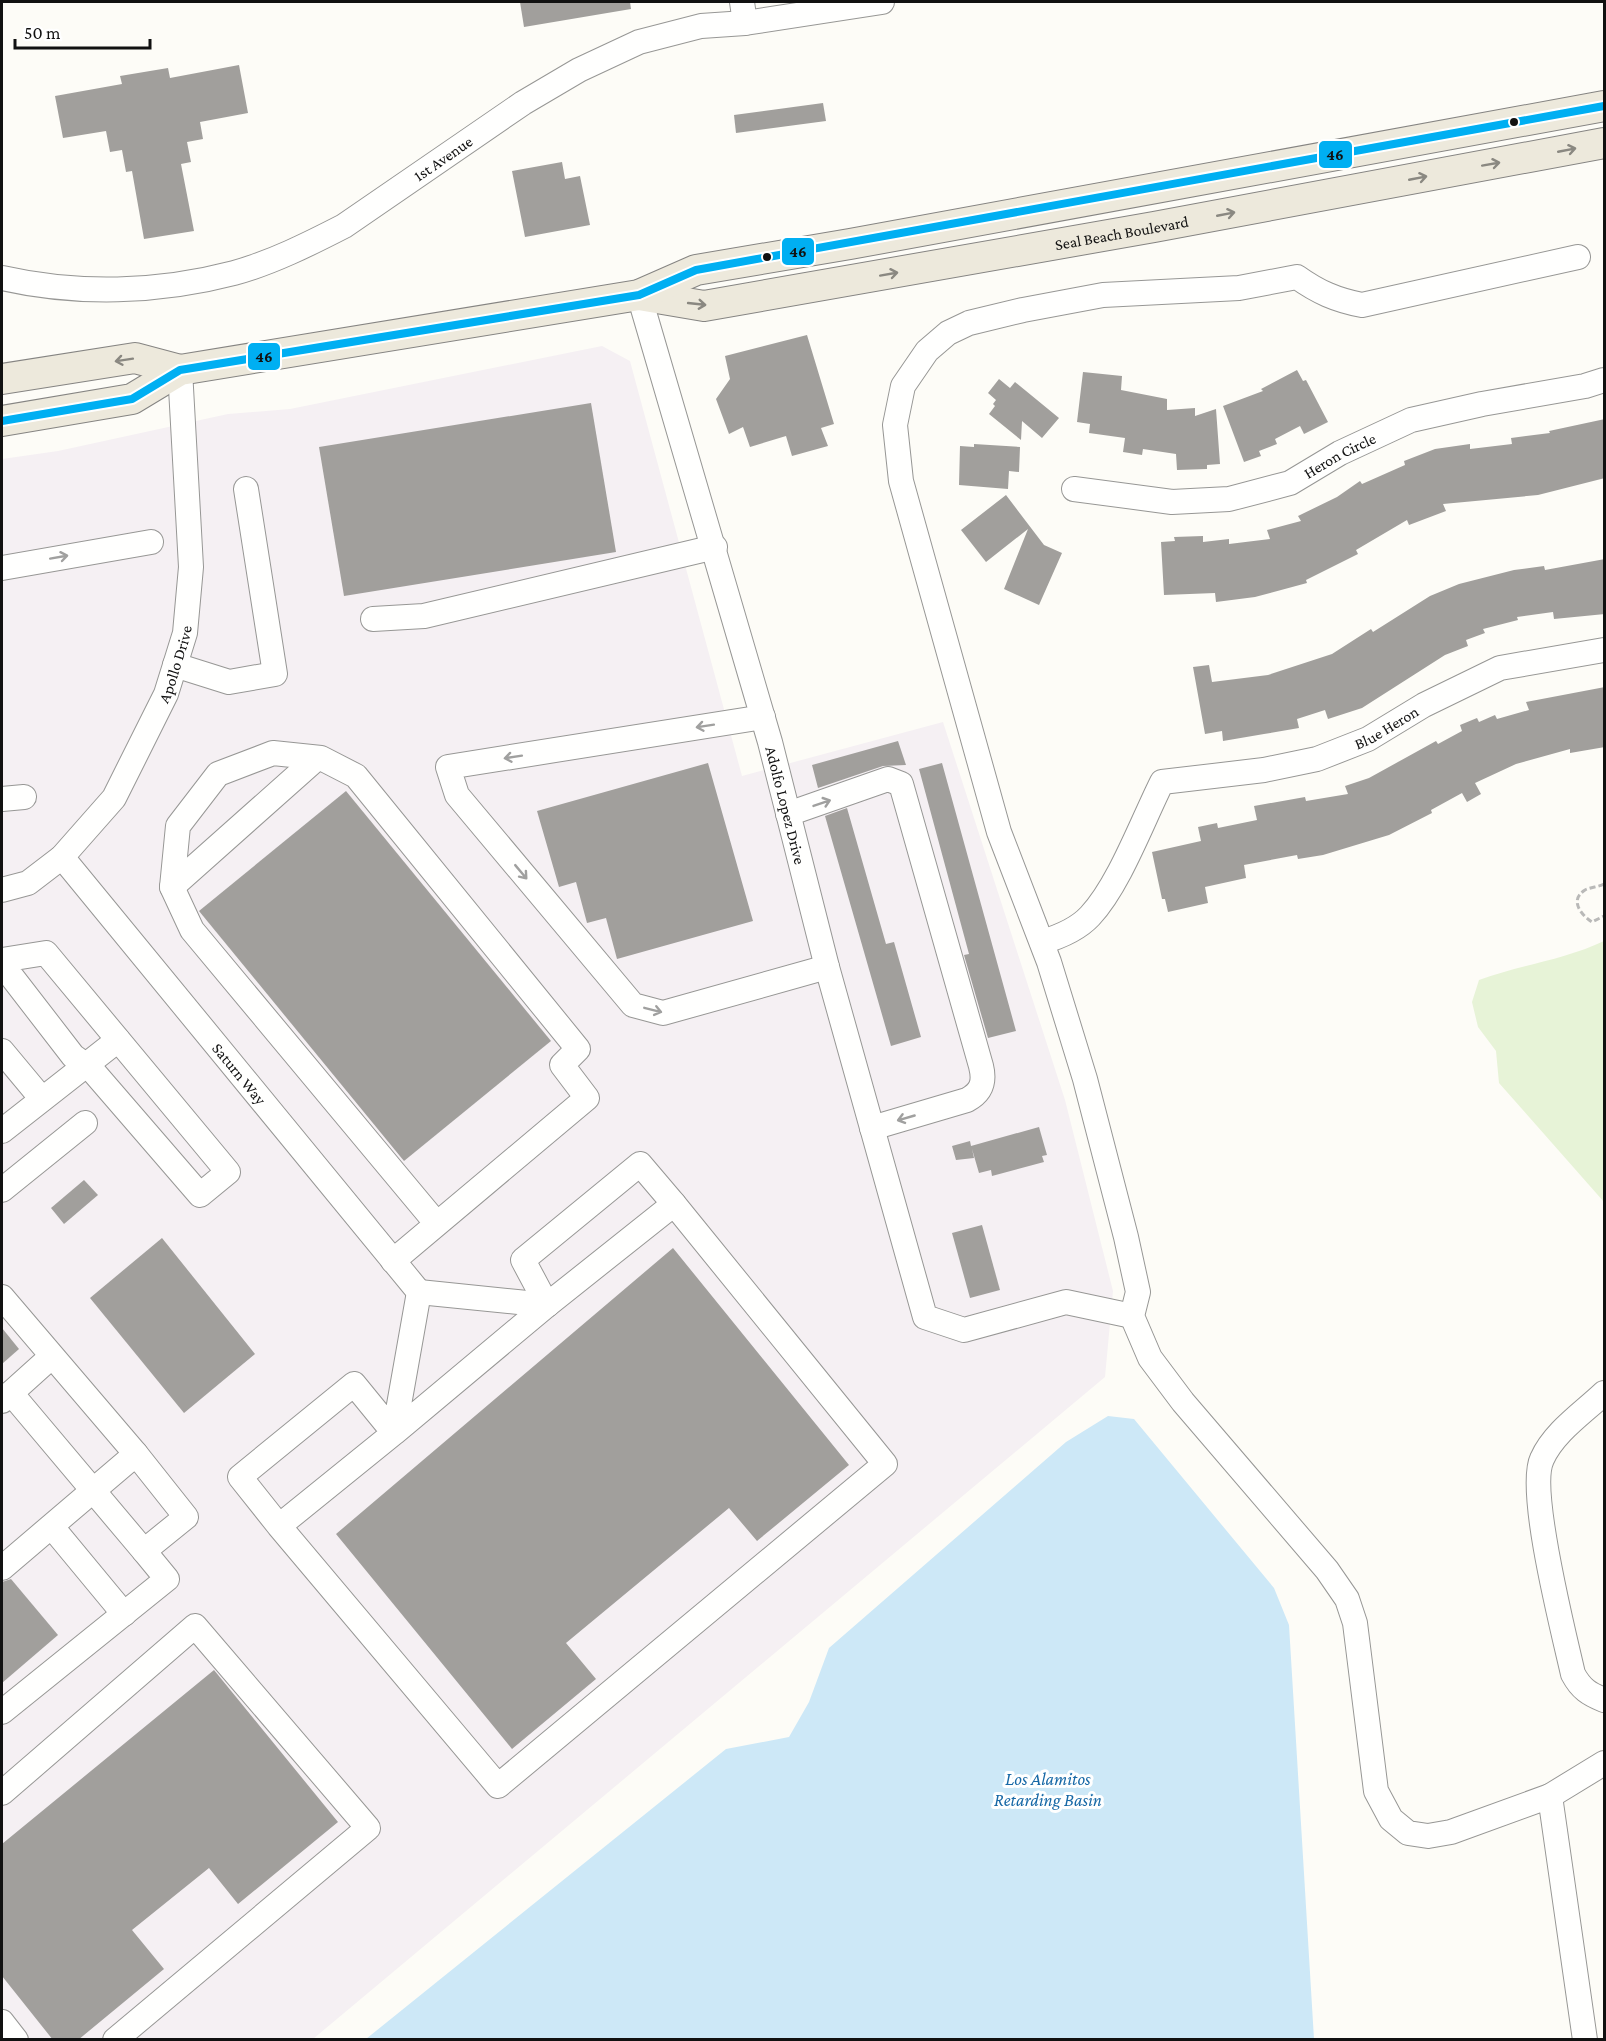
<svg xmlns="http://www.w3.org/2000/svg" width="1606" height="2041" viewBox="0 0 1606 2041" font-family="'Crimson Pro',serif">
  <rect width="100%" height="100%" fill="#fdfcf7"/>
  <path fill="#f5f0f3" d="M602,346L630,361L742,776L943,722L1065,1100L1113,1291L1105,1377L313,2039H2V459L58,451L228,414L290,409Z"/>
  <path fill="#e7f3d7" d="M1604,941V1202L1499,1083L1496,1051L1478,1027L1472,1002L1479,980C1520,965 1564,960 1604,941Z"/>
  <path fill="#cde8f7" d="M1108,1416L1134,1419L1274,1588L1289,1625L1314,2039H366L726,1749L789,1737L809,1702L829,1648L1066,1442Z"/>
  <g fill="#a19f9c">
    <path d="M520,2H630L631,9L524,27Z"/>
    <path d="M239,65L248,113L200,122L203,139L187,142L191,162L181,164L194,231L144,239L132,171L126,172L122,150L110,152L106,131L63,138L55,96L122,84L120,76L168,68L170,78Z"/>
    <path d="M823,103L826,121L736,133L734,115Z"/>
    <path d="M562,162L565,179L580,176L590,225L525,237L512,171Z"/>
    <path d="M807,335L834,424L821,428L828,446L792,456L786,436L750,447L743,427L729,434L716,399L730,379L725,356Z"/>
    <path d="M1297,370L1303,381L1306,380L1328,422L1304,434L1300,426L1275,439L1277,444L1259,451L1261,456L1244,462L1223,406L1263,391L1261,389Z"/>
    <path d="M1083,372L1122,376L1121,390L1167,399V410L1195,408V416L1216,409L1220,464L1207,465V469L1177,470L1176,454L1143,449L1142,455L1123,452L1125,438L1089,433L1090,424L1077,422Z"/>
    <path d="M999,379L1010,388L1015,382L1059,418L1042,438L1022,421L1021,440L989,414L995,406L993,404L996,400L988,393Z"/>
    <path d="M591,403L616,552L344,596L319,447Z"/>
    <path d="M1605,419V478L1538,495L1443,504L1446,511L1409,525L1407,520L1356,550L1358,554L1306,580L1307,583L1255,597L1216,602L1215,593L1164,595L1161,542L1175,541L1174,537L1203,536V542L1229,539V544L1270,539L1267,530L1301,521L1298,516L1337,497L1360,481L1362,484L1405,465L1404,461L1435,449L1470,444V449L1512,444L1511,438L1550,433L1549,431Z"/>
    <path d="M974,444L1020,447L1019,472L1009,471L1008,489L959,485L960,446L974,447Z"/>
    <path d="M1006,495L1044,545L1062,553L1039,605L1004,589L1028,529L986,562L961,530Z"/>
    <path d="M1605,559V614L1554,619L1553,612L1517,617L1518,620L1483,629L1485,633L1466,640L1468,646L1445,655L1362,708L1328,719L1325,710L1297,719L1299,728L1264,734L1223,741L1222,731L1205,734L1193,667L1209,665L1212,682L1268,675L1332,654L1371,629L1373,632L1430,596L1459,584L1514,570L1544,566L1545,570Z"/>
    <path d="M1605,687V747L1570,753V749L1516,764L1475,783L1481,794L1467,802L1462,793L1431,810L1432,813L1389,835L1323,855L1298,859L1297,855L1244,865L1246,878L1205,887L1208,903L1168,912L1165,899H1162L1152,852L1201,841L1198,827L1217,823L1218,828L1257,820L1254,806L1305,797L1306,801L1348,794L1345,786L1369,778L1436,741L1438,744L1462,731L1460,725L1477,718L1479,722L1495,715L1497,719L1529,710L1526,702Z"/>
    <path d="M898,741L906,765L883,766L818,788L812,765Z"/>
    <path d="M708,763L753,921L617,959L606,918L587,923L576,882L559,887L537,811Z"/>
    <path d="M942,763L1016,1031L988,1038L964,955L969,954L919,769Z"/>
    <path d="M346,791L551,1041L404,1161L199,911Z"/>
    <path d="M847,808L886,944L894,942L921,1037L891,1046L825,816Z"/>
    <path d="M1039,1127L1047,1155L1042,1156L1044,1162L992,1176L991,1170L979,1173L972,1149L974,1158L956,1160L952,1146L970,1141L971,1146Z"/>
    <path d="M84,1180L98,1195L64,1224L51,1208Z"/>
    <path d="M982,1225L1000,1290L970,1298L952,1233Z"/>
    <path d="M162,1238L255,1354L184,1413L90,1298Z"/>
    <path d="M673,1248L849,1465L757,1541L729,1508L566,1643L596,1679L512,1749L336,1534Z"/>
    <path d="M2,1328L19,1349L2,1364Z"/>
    <path d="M11,1579L58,1635L2,1683V1582Z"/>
    <path d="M214,1670L338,1822L238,1904L209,1868L132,1930L164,1969L78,2040H53L2,1976V1844Z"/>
  </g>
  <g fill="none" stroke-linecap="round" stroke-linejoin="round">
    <g stroke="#979795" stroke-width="26">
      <g id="minor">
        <path d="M742,2L745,23"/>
        <path d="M1578,257L1362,305C1336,300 1318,292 1297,277L1239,288L1103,295L1023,310L969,323L948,333L927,351L903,386L895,425L901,481L999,832L1049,962L1085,1079L1126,1237L1138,1292L1132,1316L1150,1358L1183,1402L1327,1570L1347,1599L1355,1623L1376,1791L1391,1819L1408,1833L1428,1836L1451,1832L1550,1796L1585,2040"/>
        <path id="s1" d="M2,278C77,295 158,293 234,273C271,263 309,244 344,226L523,103L579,70L639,42L701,26L745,23L882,2"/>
        <path id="s2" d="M639,295L770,742L827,967L925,1317L964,1330L1066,1302L1132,1316"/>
        <path id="s3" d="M1074,489L1172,502L1229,499L1290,483L1340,453L1411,420L1482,404L1585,386L1604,380"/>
        <path d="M2,568L151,542"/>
        <path d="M373,619L424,616L715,547"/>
        <path d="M175,665L229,682L275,674L246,489"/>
        <path d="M763,717L448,767L457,795L633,1005L663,1013L827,967"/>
        <path d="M2,799L24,797"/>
        <path d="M788,814L888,779L901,784L981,1066C985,1082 982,1092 967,1100L872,1128"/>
        <path id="s4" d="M62,857L419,1292"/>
        <path d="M172,887L317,758"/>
        <path id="s5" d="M2,890L28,883L62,857L114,798L166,694L185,633L191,567L180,370"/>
        <path id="s6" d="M1042,942C1059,937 1077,930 1090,916C1119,885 1142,822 1162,782L1264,770L1317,759L1368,739L1424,705L1500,668L1604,650"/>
        <path d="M2,960L46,953L228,1172L200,1195L92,1070L73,1056L2,964"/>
        <path d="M2,1051L42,1099"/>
        <path d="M2,1131L118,1040"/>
        <path d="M2,1190L85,1123"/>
        <path d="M393,1261L587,1098L562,1065L578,1049L356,776L321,758L273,753L218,774L178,826L172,887L192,930L437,1224"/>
        <path d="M419,1292L547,1305"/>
        <path d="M2,1297L136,1454"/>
        <path d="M547,1305L523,1260L640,1164L674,1204"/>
        <path d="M11,1393L51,1357"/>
        <path d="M1604,1393C1583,1413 1554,1432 1542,1459C1527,1490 1564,1634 1573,1674C1581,1689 1589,1694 1604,1700"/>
        <path d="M2,1401L11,1393L144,1551"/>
        <path d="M279,1526L240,1477L354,1384L394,1433L547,1305L674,1204L885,1464L498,1786L279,1526L394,1433L419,1292"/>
        <path d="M52,1527L124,1614"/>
        <path d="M2,1568L136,1454L186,1517L144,1551L167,1579L2,1712"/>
        <path d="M2,1793L195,1626L368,1828L115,2040"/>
        <path d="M1550,1796L1604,1763"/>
        <path d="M2,2022L16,2040"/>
      </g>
    </g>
    <g stroke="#858482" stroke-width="32">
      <g id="major">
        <path id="s7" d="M639,295L704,306L1154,227L1604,143"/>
        <path d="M2,379L135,358L180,370"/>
        <path d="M2,421L132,399L180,370L639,295L696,270L850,244L1604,106"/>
      </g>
    </g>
    <path stroke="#b9b9b8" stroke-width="3" stroke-dasharray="6 3" stroke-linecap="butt" d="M1604,884C1599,887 1591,887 1585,890C1569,900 1581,915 1592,922L1604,916"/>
    <use href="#minor" stroke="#fffffe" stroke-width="24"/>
    <use href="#major" stroke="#ede9dc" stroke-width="30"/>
    <g stroke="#fff" stroke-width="12">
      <path id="bus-1" d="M2,421L132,399L180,370L639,295L696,270L1604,106"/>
    </g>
    <use href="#bus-1" stroke="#00aff2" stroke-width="8"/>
  </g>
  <defs><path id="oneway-shaft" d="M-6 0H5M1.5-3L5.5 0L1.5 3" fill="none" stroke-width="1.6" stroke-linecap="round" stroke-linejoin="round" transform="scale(1.5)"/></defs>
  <g stroke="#8a8881">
    <use href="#oneway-shaft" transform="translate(1567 150) rotate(-11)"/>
    <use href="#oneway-shaft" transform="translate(1491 164) rotate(-10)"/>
    <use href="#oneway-shaft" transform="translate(1418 178) rotate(-11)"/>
    <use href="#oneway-shaft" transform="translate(1226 214) rotate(-11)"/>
    <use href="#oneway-shaft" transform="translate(889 274) rotate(-10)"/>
    <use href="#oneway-shaft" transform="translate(697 304) rotate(6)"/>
    <use href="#oneway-shaft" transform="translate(124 360) rotate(171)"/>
  </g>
  <g stroke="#a0a09f">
    <use href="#oneway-shaft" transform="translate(59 557) rotate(-10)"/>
    <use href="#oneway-shaft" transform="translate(705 726) rotate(171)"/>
    <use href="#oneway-shaft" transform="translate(513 757) rotate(171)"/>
    <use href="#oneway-shaft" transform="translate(822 803) rotate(-19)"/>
    <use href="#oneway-shaft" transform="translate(521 872) rotate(50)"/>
    <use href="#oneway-shaft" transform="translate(653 1010) rotate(14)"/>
    <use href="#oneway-shaft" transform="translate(906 1118) rotate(164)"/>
  </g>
  <g fill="#111" stroke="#fff" stroke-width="2">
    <circle cx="1514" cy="122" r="5"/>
    <circle cx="767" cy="257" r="5"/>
  </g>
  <g text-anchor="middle" stroke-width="6" stroke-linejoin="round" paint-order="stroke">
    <g font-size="16" fill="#111" stroke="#fff">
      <text dy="6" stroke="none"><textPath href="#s1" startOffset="474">1st Avenue</textPath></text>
      <text dy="6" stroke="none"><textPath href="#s7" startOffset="490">Seal Beach Boulevard</textPath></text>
      <text dy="6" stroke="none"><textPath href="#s3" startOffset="276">Heron Circle</textPath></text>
      <text dy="6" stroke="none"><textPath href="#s5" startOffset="296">Apollo Drive</textPath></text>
      <text dy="6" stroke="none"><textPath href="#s6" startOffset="441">Blue Heron</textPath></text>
      <text dy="6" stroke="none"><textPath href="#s2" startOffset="531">Adolfo Lopez Drive</textPath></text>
      <text dy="6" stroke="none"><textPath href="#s4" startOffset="280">Saturn Way</textPath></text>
    </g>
    <g font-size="18" font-style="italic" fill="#1768a6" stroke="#fff">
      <text x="1048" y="1785">Los Alamitos<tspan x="1048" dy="21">Retarding Basin</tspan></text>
    </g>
  </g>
  <g stroke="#fff" stroke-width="2">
    <rect x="1318" y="140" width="35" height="29" rx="6" fill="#00aff2"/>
    <rect x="781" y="237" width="34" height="29" rx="6" fill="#00aff2"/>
    <rect x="247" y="342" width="34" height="29" rx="6" fill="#00aff2"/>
  </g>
  <g font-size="16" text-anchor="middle" font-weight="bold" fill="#111">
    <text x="1335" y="160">46</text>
    <text x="798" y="257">46</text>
    <text x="264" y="362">46</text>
  </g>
  <rect width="1606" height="2041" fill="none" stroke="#111111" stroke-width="6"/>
  <path d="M15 39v9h135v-9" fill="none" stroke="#111111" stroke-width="3"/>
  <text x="24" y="39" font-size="18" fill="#111111" stroke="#ffffff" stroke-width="4.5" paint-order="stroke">50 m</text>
</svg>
